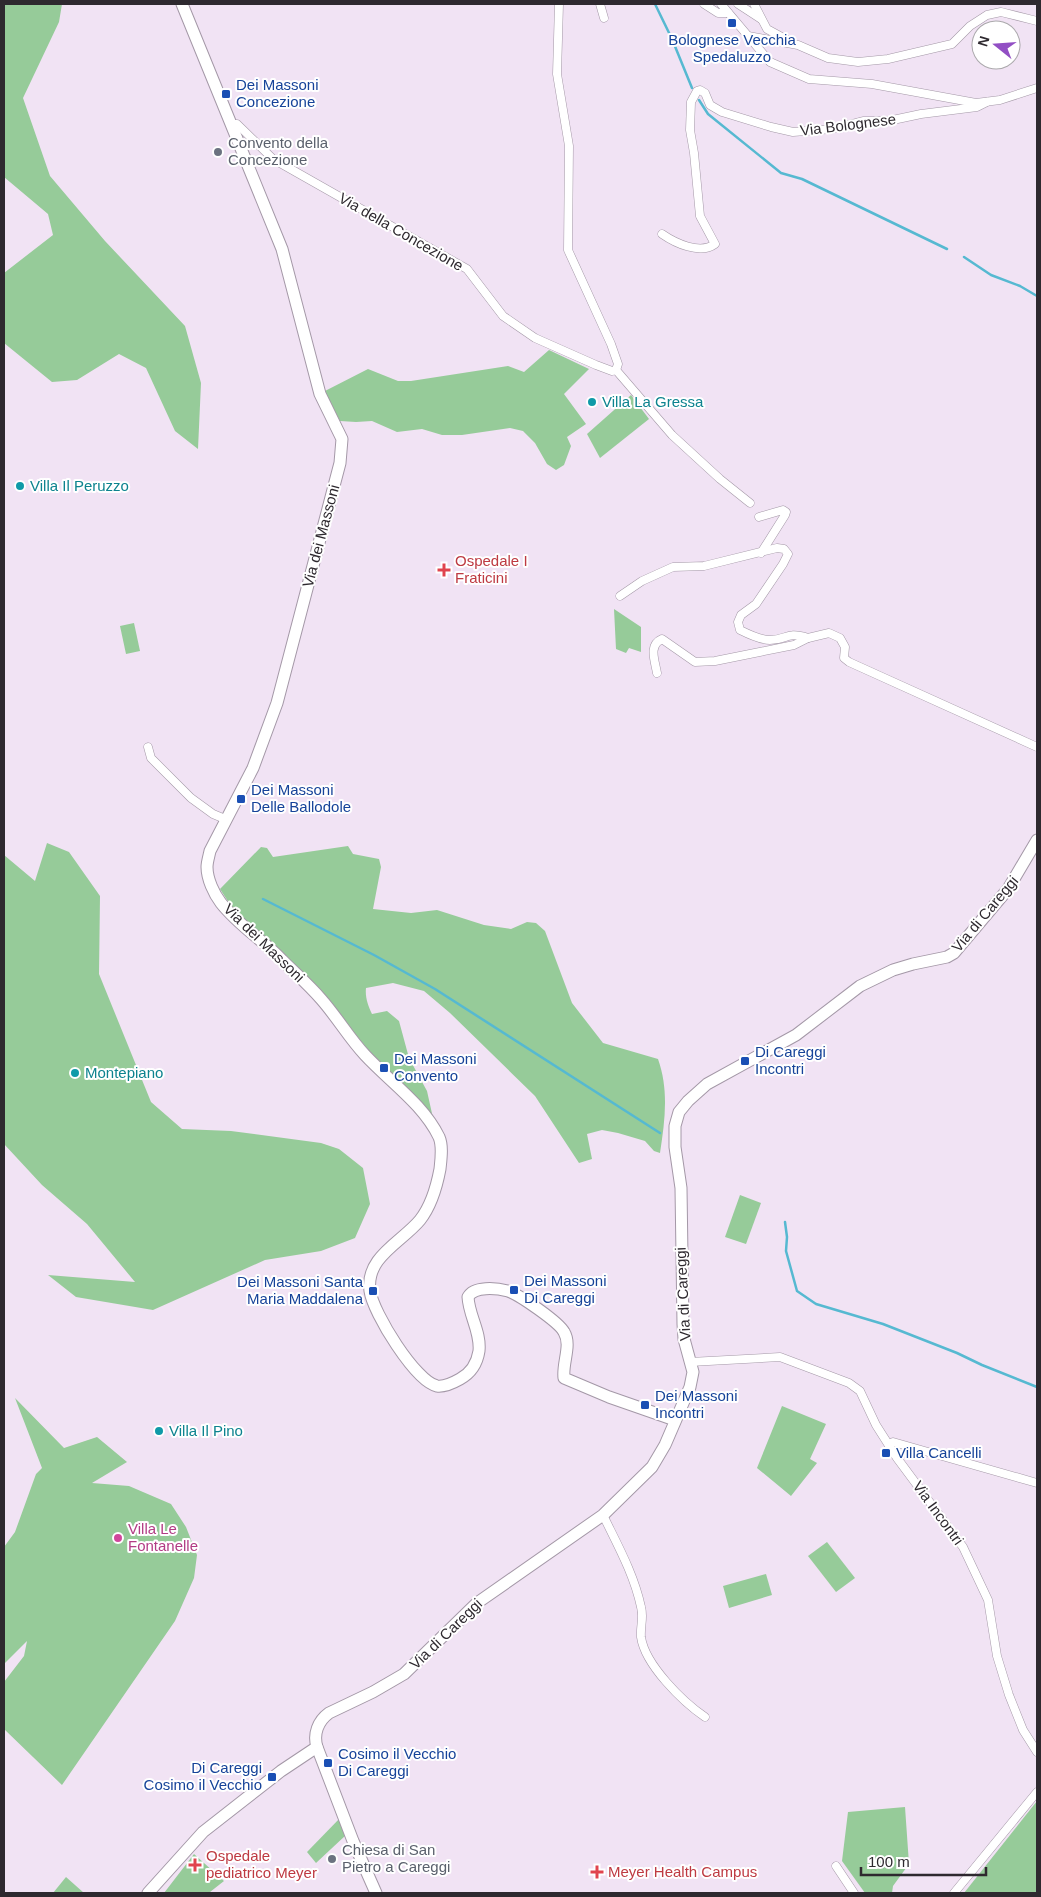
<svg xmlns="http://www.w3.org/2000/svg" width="1041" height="1897" viewBox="0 0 1041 1897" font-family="Arial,sans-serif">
  <rect width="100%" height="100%" fill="#f1e3f4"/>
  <g fill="#96cb99">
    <path d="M4,4H62L59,22L23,98L50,176L105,241L185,326L201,383L198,449L175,431L146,368L119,354L77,380L52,382L4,343V273L53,235L48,214L4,177Z"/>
    <path d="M549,350L589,369L564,394L586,424L567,437L571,446L564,465L556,470L547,464L535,443L523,431L510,428L462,435H442L422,429L397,432L372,421L356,422L340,421L323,392L368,369L398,381H411L508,366L524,372Z"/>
    <path d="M631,395L649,419L600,458L587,434Z"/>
    <path d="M614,609L641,627V652L629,648L626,653L616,649Z"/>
    <path d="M134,623L140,651L126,654L120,626Z"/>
    <path d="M47,843L69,852L100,896L99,974L151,1102L182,1129L231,1131L321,1143L339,1149L363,1168L370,1204L355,1238L321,1251L265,1260L153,1310L76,1297L48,1275L135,1282L87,1224L42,1185L4,1144V855L35,881Z"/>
    <path d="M348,846L353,854L379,859L381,867L373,909L411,913L437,910L484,925L511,929L527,922L536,923L545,931L572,1003L603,1043L658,1059C669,1090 665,1120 660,1153L654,1151L645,1141L618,1133L602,1130L587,1134L592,1159L579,1163L535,1096L450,1013L424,991L393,983L366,988C365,997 368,1006 372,1014L387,1011L399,1021L409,1058L427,1091L433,1118L370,1052L315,985L255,931L231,906L220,889L261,847L267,848L273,857Z"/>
    <path d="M740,1195L761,1203L746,1244L725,1237Z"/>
    <path d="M15,1398L64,1448L97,1437L127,1462L92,1483L129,1486L171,1504L186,1527L197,1555L194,1578L175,1621L62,1785L4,1729V1682L24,1656L27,1641L4,1664V1547L15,1532L36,1474L42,1468Z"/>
    <path d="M782,1406L826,1424L810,1459L817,1463L791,1496L757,1468Z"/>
    <path d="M827,1542L855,1578L836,1592L808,1556Z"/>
    <path d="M766,1574L772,1595L729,1608L723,1586Z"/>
    <path d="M1037,1801V1893H964Z"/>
    <path d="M905,1807L909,1864L893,1886L892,1893H865L842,1861L848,1812Z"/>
    <path d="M341,1817L346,1835L316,1863L307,1852Z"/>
    <path d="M194,1854L224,1881L210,1892L211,1893H164Z"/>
    <path d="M66,1877L84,1893H53Z"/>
  </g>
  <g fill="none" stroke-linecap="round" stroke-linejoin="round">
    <g stroke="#56b9d1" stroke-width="2.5">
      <path d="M655,4L672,39L692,88"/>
      <path d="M699,100L708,114L781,173L802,179L947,249"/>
      <path d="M964,257L991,275L1020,286L1037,296"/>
      <path d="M263,899L374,955L435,989L660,1133"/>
      <path d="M785,1222L787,1237L786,1251L797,1291L816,1304L883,1324L957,1353L982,1365L1037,1387"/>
    </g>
    <g stroke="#a498a7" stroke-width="9">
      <g id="street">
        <path d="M600,4L604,18"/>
        <path d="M704,4L718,13H728"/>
        <path d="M721,4L770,62L809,79L872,84L976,103L1000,100L1037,88"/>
        <path d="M738,4L761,19"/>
        <path d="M754,4L767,29L789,41"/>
        <path d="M748,36L798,45L828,58L858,62L888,59L952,44L970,26L987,15L1001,12L1037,21"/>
        <path d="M232,124H237L273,159L467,269L503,316L535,338L596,365L612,371L616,370L618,364L611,344L568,250L569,146L557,74L559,4"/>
        <path d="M662,234C675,243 700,255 715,244L700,216L694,153L690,130L691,102L697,91L700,90L705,93L710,105L722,112L771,127L793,132L832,129L863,121H888L921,114L977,107L987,102"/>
        <path d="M616,370L672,435L720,479L750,503"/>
        <path d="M759,517L783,510L786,512L785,515L761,553"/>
        <path d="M620,596L642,581L673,567L704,566L777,548L784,549L788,554L783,564L756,604L741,615L738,622L740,630C748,634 760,640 770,640C787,640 786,631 808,638"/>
        <path d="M657,673C655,661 648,645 662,639L695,662L715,661L794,645L808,638L829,633L840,638L845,647L844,658L849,662L1037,747"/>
        <path d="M148,747L151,758L191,798L213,814L225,819"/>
        <path d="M690,1362L780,1357L849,1383L860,1391L876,1425L897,1458L963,1547L988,1600L997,1656L1009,1695L1023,1730L1037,1752"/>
        <path d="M889,1444L893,1442L1037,1483"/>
        <path d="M603,1515C617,1544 634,1574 641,1607C644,1617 640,1627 641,1637C645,1665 683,1702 705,1717"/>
        <path d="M836,1866L854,1893"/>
        <path d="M954,1893L1037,1792"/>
      </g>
    </g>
    <g stroke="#a498a7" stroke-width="13">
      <g id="secondary">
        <path d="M182,4L282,249L320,394L342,439L340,463L277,703L253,768L210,851C209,856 207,862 207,867C207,879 214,894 221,903C239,926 263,940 282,960C295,973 309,985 321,999C337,1017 349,1038 365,1055C390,1082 423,1104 439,1137C443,1146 441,1159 440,1169C437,1185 431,1206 420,1220C402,1242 365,1257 370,1291C373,1313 416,1382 437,1386C445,1387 453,1383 460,1379C471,1373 477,1364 479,1351C481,1332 469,1316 468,1297C474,1286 496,1288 508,1291C518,1294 559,1322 564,1332C572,1345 562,1363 564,1378L609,1397L675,1420"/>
        <path d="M148,1893L203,1832L281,1771L317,1747"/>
        <path d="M376,1893L353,1841L317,1747C313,1734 318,1721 329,1713L373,1692L404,1674L477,1603L603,1515L652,1467L665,1445L690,1387L693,1372L684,1339L683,1324L681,1188L675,1147V1126L679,1112L688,1101L707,1084L796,1035L860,986L893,970L913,964L947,957L954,953L1008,889L1037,840"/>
      </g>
    </g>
    <use href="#street" stroke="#fff" stroke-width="8"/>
    <use href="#secondary" stroke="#fff" stroke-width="11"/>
  </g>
  <g fill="#1a4fb4" stroke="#fff" stroke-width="2">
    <rect x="727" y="18" width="10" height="10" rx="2.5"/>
    <rect x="221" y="89" width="10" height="10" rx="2.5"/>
    <rect x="236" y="794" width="10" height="10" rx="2.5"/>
    <rect x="740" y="1056" width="10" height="10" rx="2.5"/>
    <rect x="379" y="1063" width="10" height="10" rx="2.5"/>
    <rect x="509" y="1285" width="10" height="10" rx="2.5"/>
    <rect x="368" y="1286" width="10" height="10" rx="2.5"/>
    <rect x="640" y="1400" width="10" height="10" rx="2.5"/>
    <rect x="881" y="1448" width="10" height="10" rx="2.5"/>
    <rect x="323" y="1758" width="10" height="10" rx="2.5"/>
    <rect x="267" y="1772" width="10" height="10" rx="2.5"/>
  </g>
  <g fill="#6b7280" stroke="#fff" stroke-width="2">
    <circle cx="218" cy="152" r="5"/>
    <circle cx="332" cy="1859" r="5"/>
  </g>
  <g fill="#0f9aa8" stroke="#fff" stroke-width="2">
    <circle cx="592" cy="402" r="5"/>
    <circle cx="20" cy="486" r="5"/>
    <circle cx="75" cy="1073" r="5"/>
    <circle cx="159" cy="1431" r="5"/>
  </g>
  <g fill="#e0444e" stroke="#fff" stroke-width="2">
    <path d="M441.5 562.5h5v5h5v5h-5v5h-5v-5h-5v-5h5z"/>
    <path d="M192.5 1857.5h5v5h5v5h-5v5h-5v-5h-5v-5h5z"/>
    <path d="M594.5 1864.5h5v5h5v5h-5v5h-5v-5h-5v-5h5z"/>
  </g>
  <circle fill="#d1479c" stroke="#fff" stroke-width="2" cx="118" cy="1538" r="5"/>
  <g text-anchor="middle" stroke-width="4" stroke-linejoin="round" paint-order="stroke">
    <g font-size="15" fill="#164399" stroke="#fff" text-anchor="start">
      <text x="732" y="45" text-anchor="middle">Bolognese Vecchia<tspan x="732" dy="17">Spedaluzzo</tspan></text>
      <text x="236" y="90">Dei Massoni<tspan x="236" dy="17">Concezione</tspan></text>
      <text x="251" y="795">Dei Massoni<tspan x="251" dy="17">Delle Ballodole</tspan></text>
      <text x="755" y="1057">Di Careggi<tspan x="755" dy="17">Incontri</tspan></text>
      <text x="394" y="1064">Dei Massoni<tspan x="394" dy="17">Convento</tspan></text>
      <text x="524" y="1286">Dei Massoni<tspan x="524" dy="17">Di Careggi</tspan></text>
      <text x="363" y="1287" text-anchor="end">Dei Massoni Santa<tspan x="363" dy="17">Maria Maddalena</tspan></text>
      <text x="655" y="1401">Dei Massoni<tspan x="655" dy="17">Incontri</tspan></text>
      <text x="896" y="1458">Villa Cancelli</text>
      <text x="338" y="1759">Cosimo il Vecchio<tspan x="338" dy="17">Di Careggi</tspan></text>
      <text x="262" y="1773" text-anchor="end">Di Careggi<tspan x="262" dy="17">Cosimo il Vecchio</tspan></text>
    </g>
    <g font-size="15" fill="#2e292f" stroke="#fff">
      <text transform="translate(848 125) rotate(-7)" y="5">Via Bolognese</text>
      <text transform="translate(401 232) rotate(30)" y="5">Via della Concezione</text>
      <text transform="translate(321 536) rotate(-75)" y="5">Via dei Massoni</text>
      <text transform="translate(985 914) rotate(-50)" y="5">Via di Careggi</text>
      <text transform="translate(264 943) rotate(44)" y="5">Via dei Massoni</text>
      <text transform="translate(683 1294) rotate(-93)" y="5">Via di Careggi</text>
      <text transform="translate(938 1513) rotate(54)" y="5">Via Incontri</text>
      <text transform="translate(446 1634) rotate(-44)" y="5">Via di Careggi</text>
    </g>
    <g font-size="15" fill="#5b616d" stroke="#fff" text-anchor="start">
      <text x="228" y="148">Convento della<tspan x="228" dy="17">Concezione</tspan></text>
      <text x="342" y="1855">Chiesa di San<tspan x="342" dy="17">Pietro a Careggi</tspan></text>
    </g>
    <g font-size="15" fill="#0d838f" stroke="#fff" text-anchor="start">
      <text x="602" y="407">Villa La Gressa</text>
      <text x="30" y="491">Villa Il Peruzzo</text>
      <text x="85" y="1078">Montepiano</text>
      <text x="169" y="1436">Villa Il Pino</text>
    </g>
    <g font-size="15" fill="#be3a42" stroke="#fff" text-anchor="start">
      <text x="455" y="566">Ospedale I<tspan x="455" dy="17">Fraticini</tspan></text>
      <text x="206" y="1861">Ospedale<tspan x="206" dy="17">pediatrico Meyer</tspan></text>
      <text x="608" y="1877">Meyer Health Campus</text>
    </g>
    <g font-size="15" fill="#b23c85" stroke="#fff" text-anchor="start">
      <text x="128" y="1534">Villa Le<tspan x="128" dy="17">Fontanelle</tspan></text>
    </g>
  </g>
  <rect width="1041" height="1897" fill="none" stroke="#2e292f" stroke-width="10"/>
  <g transform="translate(996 45) rotate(287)"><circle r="24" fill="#ffffff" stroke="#aba9ac"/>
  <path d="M0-4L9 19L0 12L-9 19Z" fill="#924fc4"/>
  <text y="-8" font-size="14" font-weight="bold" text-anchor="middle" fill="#2e292f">N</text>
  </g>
  <path d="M861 1867v8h125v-8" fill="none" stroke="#2e292f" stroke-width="2.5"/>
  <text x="868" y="1867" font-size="15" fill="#2e292f" stroke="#ffffff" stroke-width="4" paint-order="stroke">100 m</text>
</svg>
